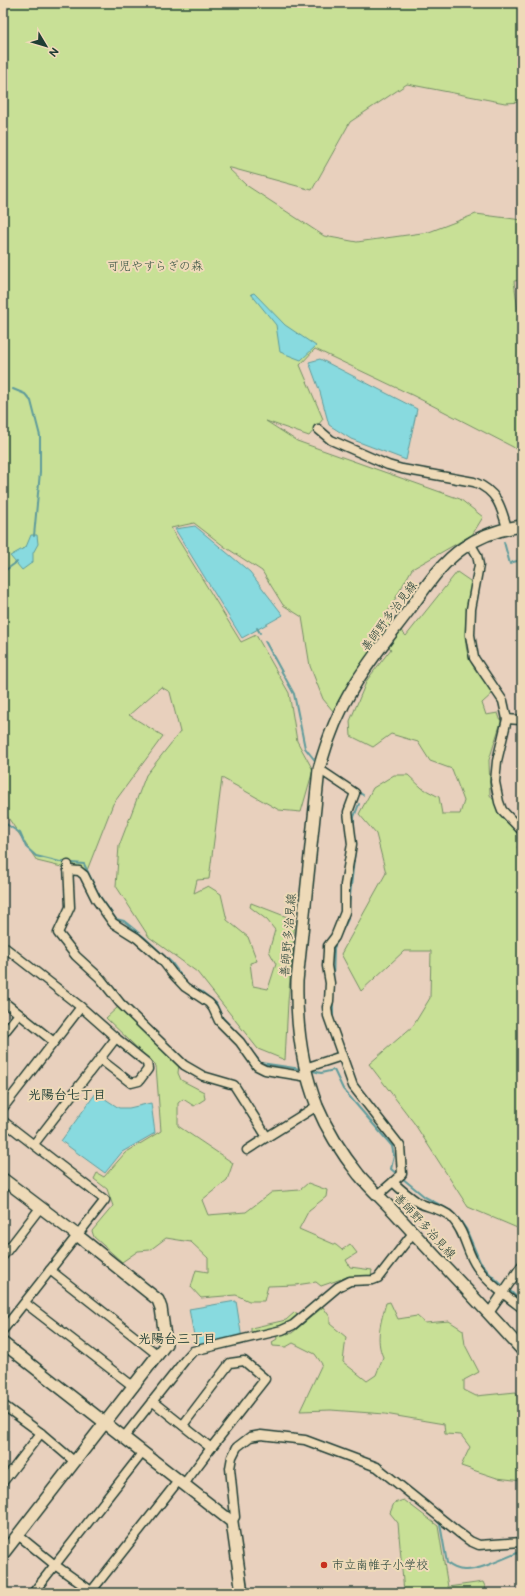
<svg xmlns="http://www.w3.org/2000/svg" width="525" height="1596" viewBox="0 0 525 1596" font-family="'Balsamiq Sans','Klee One',sans-serif">
  <rect width="100%" height="100%" fill="#e8d0bd"/>
  <filter id="ink" filterUnits="userSpaceOnUse"><feTurbulence type="fractalNoise" baseFrequency=".025" numOctaves="2"/><feDisplacementMap in="SourceGraphic" scale="8" xChannelSelector="R" yChannelSelector="G"/><feConvolveMatrix kernelMatrix="1 2 1 2 8 2 1 2 1" color-interpolation-filters="sRGB"/></filter>
  <g filter="url(#ink)">
    <g fill="#c8e096" stroke="#748e65">
      <path d="M3,3H522V102L505,103L407,84L350,122L312,190L231,168H228L246,185L324,236L357,242L429,232L476,214L522,220V280L514,281L519,319L522,321V454L513,447L414,396L315,349L300,365L323,419L309,436L266,421L297,441L460,499L483,517L472,535L412,569L386,615L406,636L457,572L473,583C468,606 460,637 470,660C474,670 486,683 493,693L482,703L486,715L498,713L501,722L489,760L490,795L512,827L522,836V842L517,847L522,854V1230L468,1207L414,1123L369,1064L413,1026L430,998L431,951H404L361,991L341,954L386,873L376,834L359,814L373,788L394,775H408L422,788L439,797L442,814H460L464,801L452,769L430,761L418,742L391,734L373,747L351,736L350,721L367,680L391,649L380,640L340,698L333,711L323,699L310,666L302,617L283,605L262,571L225,547L194,523L171,528L241,642L256,635L289,693L297,741L313,770L301,812L279,810L222,778L209,879L197,880L194,893L208,886L221,894L227,920L248,937L257,961L250,963L253,986L268,989L276,964L269,951L275,930L267,920L250,907L251,903L295,920L288,1002L285,1060L258,1049L197,972L149,937L116,886L119,846L146,775L180,732L170,692L161,687L129,715L163,736L113,804L86,873L37,861L3,810Z"/>
      <path d="M118,1007L179,1064L178,1073L181,1080L204,1092L205,1099L194,1106L183,1099L178,1103V1126L233,1163L227,1180L202,1200L208,1215L246,1212L272,1192L300,1190L308,1183L327,1190L326,1197L309,1210L299,1229L336,1245L342,1250L350,1244L357,1253L346,1260L350,1267L372,1270L371,1276L347,1277L321,1286L316,1282L296,1285L268,1286L264,1301H249L236,1295L201,1298L191,1287L196,1270L208,1272V1258L191,1242L166,1238L150,1250L138,1251L122,1262L94,1237L92,1231L113,1206L107,1189L94,1179L97,1173L104,1177L125,1153L161,1131L156,1066L106,1018Z"/>
      <path d="M390,1302L398,1319L417,1316L425,1323L449,1321L463,1330L465,1345L479,1372L464,1380V1390L476,1396L516,1392L520,1404H522V1417L518,1420L522,1427V1481L497,1478L461,1466L470,1447L461,1435L445,1434L444,1424L385,1414L331,1410L300,1411L322,1364L315,1354L293,1343L286,1347L273,1346L272,1342L277,1339L275,1331L251,1333V1328L286,1320L295,1312L299,1318L285,1328L287,1334L292,1333L323,1307L330,1317V1324L346,1337L343,1362L367,1381L376,1375L383,1357C375,1340 381,1321 386,1303Z"/>
      <path d="M404,1500L438,1526L448,1587L483,1582L488,1593H404L398,1523L390,1513L394,1503Z"/>
    </g>
    <g fill="#88dadf" stroke="#5e9b9b">
      <path d="M254,293L285,325L316,346L301,360L280,352L276,325L251,294Z"/>
      <path d="M320,359L417,409L406,460L351,439L329,425L320,392L309,362Z"/>
      <path d="M195,526L250,572L283,615L242,638L175,529Z"/>
      <path d="M31,535H37L38,544L33,553V562L22,570L10,556L26,547Z"/>
      <path d="M96,1093L119,1108H129L151,1103L155,1133L122,1152L105,1173L61,1141Z"/>
      <path d="M236,1301L242,1339L196,1346L189,1309Z"/>
    </g>
    <g fill="none" stroke-linecap="round" stroke-linejoin="round">
      <g stroke="#5e9b9b" stroke-width="2">
        <path d="M13,389L25,394L31,401L40,436V472L34,536"/>
        <path d="M504,542L510,564L513,562L522,560"/>
        <path d="M3,572L17,562"/>
        <path d="M257,628L260,633"/>
        <path d="M265,641L294,694L305,748L317,763"/>
        <path d="M357,791L363,795"/>
        <path d="M3,822L20,833L26,847L36,856L60,862L84,864L99,895L116,919L124,921L145,938L172,963L188,985"/>
        <path d="M354,832V817L359,804"/>
        <path d="M349,905L355,850"/>
        <path d="M340,935L348,919V914"/>
        <path d="M333,982L334,948L338,939"/>
        <path d="M193,988L202,992L216,1003L222,1017L235,1031"/>
        <path d="M333,996V1020"/>
        <path d="M242,1039L261,1063L301,1069"/>
        <path d="M340,1039L344,1049L342,1050"/>
        <path d="M309,1070L321,1073L334,1070L343,1089L392,1146L394,1156L391,1169L398,1175"/>
        <path d="M402,1178L425,1197L451,1211L459,1219L466,1229L480,1262L489,1273L504,1287"/>
        <path d="M508,1289L522,1302"/>
        <path d="M439,1519L437,1521L440,1524L447,1563C452,1567 457,1570 464,1570C479,1571 507,1557 522,1551"/>
      </g>
      <g stroke="#1f3d34" stroke-width="11">
        <g id="street">
          <path d="M318,429L331,440L388,465L402,469L474,482C497,491 501,506 507,528"/>
          <path d="M470,543L477,555L479,565L471,609L470,635L474,658L503,701L507,719L497,761L495,782L499,802L502,810L522,831"/>
          <path d="M507,719L520,720"/>
          <path d="M319,769L355,793L348,812L352,844L345,885V912L335,937L328,946V951L327,966L330,983L329,1001L327,1007L328,1016L353,1086L400,1146L402,1174L378,1195"/>
          <path d="M68,865L70,907L58,933L76,956L100,978L120,1003L184,1065L203,1076L234,1085L267,1137L317,1106"/>
          <path d="M68,870L79,871L84,875L96,899L113,923L137,938L162,960L172,973L185,987L209,1003L213,1008L219,1021L240,1042L257,1066L265,1070L308,1077"/>
          <path d="M3,946L81,1007L116,1038L147,1063L148,1069L139,1081L131,1083L100,1059"/>
          <path d="M3,1001L54,1042"/>
          <path d="M3,1034L19,1014"/>
          <path d="M305,1068L342,1056"/>
          <path d="M3,1108L81,1007"/>
          <path d="M3,1121L105,1200L3,1330"/>
          <path d="M34,1144L116,1038"/>
          <path d="M247,1150L267,1137"/>
          <path d="M393,1182C401,1190 410,1197 419,1203C429,1208 444,1209 452,1218C466,1233 466,1252 477,1267C488,1283 506,1296 522,1308"/>
          <path d="M3,1256L40,1208"/>
          <path d="M50,1270L158,1355"/>
          <path d="M25,1303L134,1387"/>
          <path d="M489,1313L522,1265"/>
          <path d="M152,1401L211,1448"/>
          <path d="M3,1405L41,1433L75,1462"/>
          <path d="M183,1425L230,1363L244,1361L265,1379L211,1448L184,1484"/>
          <path d="M124,1437L185,1360L193,1351L282,1330L293,1325L338,1287L350,1281L373,1280L378,1278L413,1233"/>
          <path d="M3,1482L41,1433"/>
          <path d="M232,1522L235,1517L230,1468L232,1457L237,1447L250,1437L261,1435L305,1440L377,1467L458,1532L470,1541L479,1545L522,1542"/>
          <path d="M18,1535L55,1565L94,1593"/>
          <path d="M33,1593L143,1452"/>
          <path d="M90,1593L179,1480"/>
        </g>
      </g>
      <g stroke="#1f3d34" stroke-width="14">
        <g id="secondary">
          <path d="M522,526C500,529 481,535 463,548C441,563 425,588 409,610C391,634 370,659 354,686C338,712 327,740 319,769L297,981C296,1024 301,1065 317,1106C327,1130 343,1155 359,1175C371,1189 384,1201 397,1215C438,1260 481,1304 522,1350"/>
          <path d="M3,1179L77,1235L158,1300L161,1308L166,1344L3,1554"/>
          <path d="M3,1343L232,1522L242,1593"/>
        </g>
      </g>
      <use href="#street" stroke="#eedab8" stroke-width="8"/>
      <use href="#secondary" stroke="#eedab8" stroke-width="11"/>
    </g>
  </g>
  <circle fill="#c8321e" stroke="#eedab8" stroke-width="1.5" cx="324" cy="1565" r="4"/>
  <g text-anchor="middle" stroke-width="4" stroke-linejoin="round" paint-order="stroke">
    <g font-size="12" fill="#304d3e" stroke="#eedab8">
      <text x="155" y="270">可児やすらぎの森</text>
    </g>
    <g font-size="12" fill="#1f3d34" stroke="#eedab8">
      <text transform="translate(389 616) rotate(-53)" y="4">善師野多治見線</text>
      <text transform="translate(288 935) rotate(-85)" y="4">善師野多治見線</text>
      <text transform="translate(425 1226) rotate(47)" y="4">善師野多治見線</text>
    </g>
    <g font-size="12" fill="#1f3d34" stroke="#eedab8" text-anchor="start">
      <text x="332" y="1569">市立南帷子小学校</text>
    </g>
    <g font-size="13" font-weight="bold" fill="#1f3d34" stroke="#eedab8">
      <text x="67" y="1099">光陽台七丁目</text>
      <text x="177" y="1343">光陽台三丁目</text>
    </g>
  </g>
  <rect width="525" height="1596" fill="none" stroke="#eedab8" stroke-width="16"/>
  <rect x="8" y="8" width="509" height="1580" fill="none" stroke="#1f3d34" stroke-width="1.5" filter="url(#ink)"/>
  <g transform="translate(46 46) rotate(128)" stroke="#eedab8" stroke-width="3" paint-order="stroke">
  <path d="M0-3L7 15L0 10L-7 15Z" fill="#1f3d34"/>
  <text y="-6" font-size="11" font-weight="bold" text-anchor="middle" fill="#1f3d34">N</text>
  </g>
</svg>
